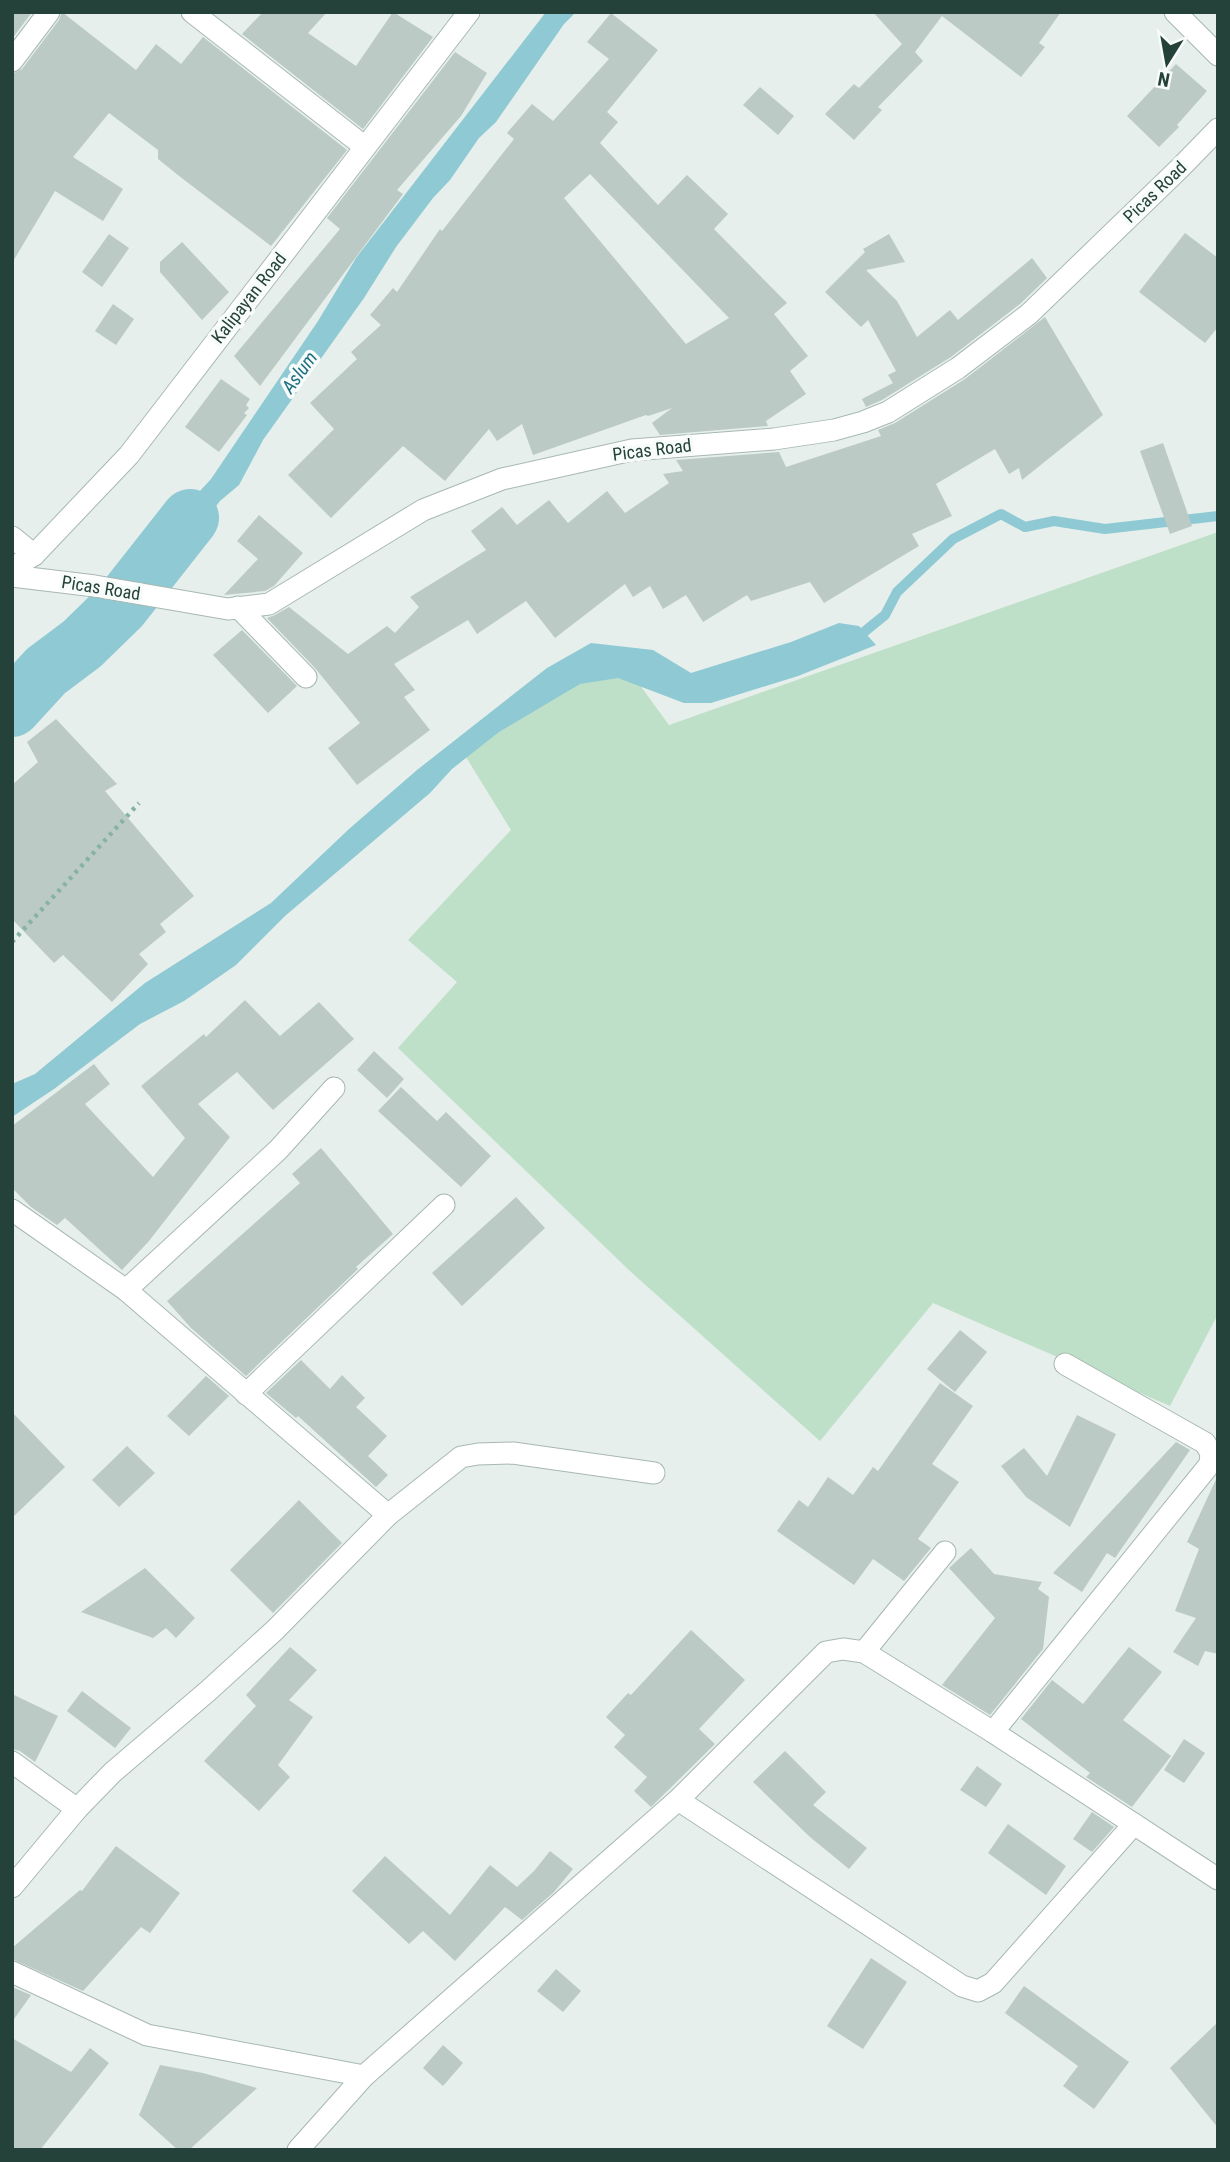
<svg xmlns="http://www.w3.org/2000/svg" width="1230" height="2162" viewBox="0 0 1230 2162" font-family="'Roboto Condensed',sans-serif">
  <rect width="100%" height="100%" fill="#e6efeb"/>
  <path fill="#bfe0c8" d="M1218,532V1314L1170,1406L933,1303L820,1441L631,1272L398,1048L457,982L408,940L511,830L461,749L618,655L669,725Z"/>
  <g fill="#8ec9d4">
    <path d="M546,12H576L564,24L496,122L479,138L450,180L433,198L396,247L364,298L263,440L239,485L220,501L154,586L125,578L166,528L211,479L318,321L356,258Z"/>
    <path d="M100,604L131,613L12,730V683L62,630Z"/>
    <path d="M839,623L859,626L876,645L798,676L711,703H684L618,678L580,684L499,732L452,769L430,793L285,916L236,965L184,1001L140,1024L54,1089L12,1117V1084L35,1074L145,983L271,903L349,829L417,770L547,668L591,643L653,650L691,673L791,642Z"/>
  </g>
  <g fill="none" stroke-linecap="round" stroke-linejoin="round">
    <path stroke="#8ec9d4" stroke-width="10" d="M853,637L864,632L885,615L897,592L953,539L1001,514L1025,527L1054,521L1105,529L1218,516"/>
    <path stroke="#8ec9d4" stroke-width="58" d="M12,708L46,671L82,644L120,607L190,518"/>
  </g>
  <g fill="#bbcac4" fill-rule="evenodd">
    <path d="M12,12H32L12,39Z"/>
    <path d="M62,12L136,70L156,44L181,64L203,37L347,150L271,246L183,179L158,159V150L109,113L73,157L123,189L103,221L55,191L12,263V74L22,69L59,20Z"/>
    <path d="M263,12H327L308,33L356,66L393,12L433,37L363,129L242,34Z"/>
    <path d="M873,12H1061L1039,43L1045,47L1021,77L942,16L915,52L923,61L878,107L882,110L854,140L825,114L854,84L859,88L902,44Z"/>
    <path d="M611,13L658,50L607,112L618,122L600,143L658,205L687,175L728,214L714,229L787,303L774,314L808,356L790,371L806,394L766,421L768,426L660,435L652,423L672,408L648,416L646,415L533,455L522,424L497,441L489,429L445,481L403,446L331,518L288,475L334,429L310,403L357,359L351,352L381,325L370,315L393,288L397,292L440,229L442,231L514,139L507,133L532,104L553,121L609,59L587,42ZM590,174L729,318L686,344L564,198Z"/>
    <path d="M455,52L487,73L461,116L397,190L403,194L260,386L234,356L340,229L327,218Z"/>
    <path d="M1176,64L1207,91L1177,125L1179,127L1159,147L1127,116Z"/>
    <path d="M760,87L794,116L778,135L743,105Z"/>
    <path d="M1185,233L1218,258V327L1205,343L1139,292Z"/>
    <path d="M109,234L129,248L102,287L82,272Z"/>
    <path d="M889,234L905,262L866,270L897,301L917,337L950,310L958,320L1032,258L1047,278L1020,304L951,357L882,400L866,407L862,399L893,383L888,375L896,371L868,320L861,327L825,292L865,252L863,249Z"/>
    <path d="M182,242L229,292L202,320L160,272V262Z"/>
    <path d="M113,304L134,319L116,345L95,331Z"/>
    <path d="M1045,317L1103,415L1022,480L1019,468L1009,474L995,449L936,484L952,516L912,534L919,546L824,603L810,582L751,601L747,595L703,622L686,595L663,609L650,586L633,597L625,584L555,638L526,601L477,634L468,620L394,664L415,690L404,697L430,730L357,785L328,748L360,723L315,668L267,618L275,615L289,607L348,654L387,626L395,633L419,607L410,597L486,550L471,531L502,507L517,525L549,500L568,523L607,491L625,513L669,483L663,474L683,471L676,460L779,452L786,467L881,436L878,430L895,423L965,379Z"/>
    <path d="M221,379L250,399L246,405L249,408L244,413L247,415L219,452L185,427Z"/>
    <path d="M1163,443L1192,526L1170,534L1140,451Z"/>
    <path d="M259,515L303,553L274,586L265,591L224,595L258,559L237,541Z"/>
    <path d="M242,630L297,686L268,713L213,655Z"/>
    <path d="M56,719L117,784L105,791L194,896L160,924L166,932L139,954L148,964L112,1002L63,955L54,963L12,919V785L38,762L27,742Z"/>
    <path d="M245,1000L280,1036L319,1002L354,1039L273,1110L237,1072L198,1104L230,1137L149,1241L122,1270L65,1218L57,1225L31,1207L12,1188V1126L94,1064L110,1084L85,1104L153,1177L185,1138L141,1086L204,1034L206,1037Z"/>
    <path d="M374,1051L404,1079L387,1098L357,1070Z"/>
    <path d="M401,1087L437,1121L446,1112L491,1156L461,1187L378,1111Z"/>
    <path d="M321,1148L393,1234L356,1267L358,1269L246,1376L191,1328L167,1301L300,1183L292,1174Z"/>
    <path d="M516,1197L545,1228L462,1306L432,1273Z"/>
    <path d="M960,1330L987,1352L955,1392L927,1369Z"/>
    <path d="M301,1360L330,1389L342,1375L365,1398L356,1407L387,1436L368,1456L388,1475L376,1487L298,1416L296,1418L266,1393Z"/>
    <path d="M206,1376L229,1396L189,1436L167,1416Z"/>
    <path d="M940,1383L973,1406L932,1464L959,1482L918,1539L931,1548L904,1581L873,1559L854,1585L777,1531L799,1500L808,1507L828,1477L853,1495L873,1467L878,1471Z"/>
    <path d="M12,1412L65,1467L12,1518Z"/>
    <path d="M1077,1415L1116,1434L1070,1527L1026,1497L1001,1466L1024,1448L1047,1476Z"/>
    <path d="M1176,1442L1190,1450L1115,1558L1107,1553L1082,1592L1053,1573Z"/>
    <path d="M127,1446L155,1473L119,1507L92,1480Z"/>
    <path d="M1218,1475V1654L1205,1651L1198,1666L1173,1652L1196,1618L1175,1611L1199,1549L1187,1542Z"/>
    <path d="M299,1500L342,1543L273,1613L230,1570Z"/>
    <path d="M971,1548L994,1574L1042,1582L1038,1589L1049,1597L1043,1649L990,1715L942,1685L995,1618L949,1568Z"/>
    <path d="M145,1568L195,1618L176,1638L166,1628L153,1638L81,1612Z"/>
    <path d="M691,1630L745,1680L699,1729L715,1744L651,1807L634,1791L647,1777L614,1747L625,1735L606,1717L628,1693L631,1695Z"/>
    <path d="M290,1647L317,1670L289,1700L313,1717L278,1765L290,1777L259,1811L204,1761L256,1706L246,1695Z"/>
    <path d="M1129,1647L1162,1672L1123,1720L1171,1756L1132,1807L1086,1777L1090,1773L1021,1719L1052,1680L1083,1704Z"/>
    <path d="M82,1691L131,1728L115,1748L67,1711Z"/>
    <path d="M12,1694L58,1716L35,1762L20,1751L12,1749Z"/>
    <path d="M1184,1739L1205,1753L1184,1783L1164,1770Z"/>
    <path d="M785,1751L826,1792L813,1805L867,1848L849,1869L810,1837L753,1782Z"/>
    <path d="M977,1766L1002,1784L986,1807L960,1790Z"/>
    <path d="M1092,1812L1114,1827L1092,1852L1073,1839Z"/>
    <path d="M1008,1824L1066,1866L1046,1895L988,1853Z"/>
    <path d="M116,1846L180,1893L150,1933L141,1927L83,1991L12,1959V1948L80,1890L82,1891Z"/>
    <path d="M550,1851L573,1869L554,1892L522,1920L505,1907L455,1961L423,1931L409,1944L352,1891L385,1856L450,1915L490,1865L517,1887L534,1871Z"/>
    <path d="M871,1958L907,1982L863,2049L827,2026Z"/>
    <path d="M556,1969L581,1991L563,2012L537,1991Z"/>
    <path d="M1024,1986L1129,2062L1094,2109L1063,2086L1078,2066L1005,2013Z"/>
    <path d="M12,1987L31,1995L12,2022Z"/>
    <path d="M1218,2022V2128L1170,2068Z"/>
    <path d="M12,2038L71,2072L90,2048L109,2063L40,2150H12Z"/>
    <path d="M443,2045L463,2063L443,2086L423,2068Z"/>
    <path d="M160,2065L203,2073L257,2088L189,2150H178L139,2115Z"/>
  </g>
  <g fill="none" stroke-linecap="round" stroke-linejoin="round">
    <g stroke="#a8b8b2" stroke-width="23">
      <g id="minor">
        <path d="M192,12L365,147"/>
        <path d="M1175,12L1218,55"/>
        <path d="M12,61L49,12"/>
        <path d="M12,537L34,555"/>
        <path d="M12,568L34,555L129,455L469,12"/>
        <path d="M12,576L95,586L228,609L269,604L423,510L502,479L632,450L774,439L834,430L863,422L888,412L958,368L1029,314L1181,167L1218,129"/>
        <path d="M238,607L306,677"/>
        <path d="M12,1210L126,1290L388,1515"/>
        <path d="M126,1290L278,1150L334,1088"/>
        <path d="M246,1394L444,1205"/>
        <path d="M864,1652L945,1552"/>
        <path d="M993,1732L1210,1464L1211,1453L1205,1443L1065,1364"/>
        <path d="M12,1762L77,1809"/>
        <path d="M678,1800L962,1986L978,1991L993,1983L1134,1824"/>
        <path d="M12,1887L77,1809L113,1772L208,1691L275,1630L388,1515L461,1457L478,1454L513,1453L654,1473"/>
        <path d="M12,1972L147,2035L364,2076"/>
        <path d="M298,2150L364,2076L678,1800L826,1652L843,1649L864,1652L993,1732L1218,1879"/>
      </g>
    </g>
    <path stroke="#86b3a5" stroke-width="4.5" stroke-dasharray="3.5 5" stroke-linecap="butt" d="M12,942L139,803"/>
    <use href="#minor" stroke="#fff" stroke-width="21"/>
  </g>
  <g text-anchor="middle" stroke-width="7" stroke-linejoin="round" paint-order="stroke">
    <g font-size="18" fill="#24423a" stroke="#f7fbf9">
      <text transform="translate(1155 192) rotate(-44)" y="6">Picas Road</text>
      <text transform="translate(249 298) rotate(-52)" y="6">Kalipayan Road</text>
      <text transform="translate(652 450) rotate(-7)" y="6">Picas Road</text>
      <text transform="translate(101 588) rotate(9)" y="6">Picas Road</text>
    </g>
    <g font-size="19" font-style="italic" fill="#1c6f80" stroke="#f7fbf9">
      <text transform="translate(299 372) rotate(-54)" y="7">Aslum</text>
    </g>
  </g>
  <rect width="1230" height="2162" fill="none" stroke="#24423a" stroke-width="28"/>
  <g transform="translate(1167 63) rotate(191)" stroke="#f7fbf9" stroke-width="5" paint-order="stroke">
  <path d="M0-5L12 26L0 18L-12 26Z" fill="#24423a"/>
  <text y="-10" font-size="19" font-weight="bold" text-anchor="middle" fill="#24423a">N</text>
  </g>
</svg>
